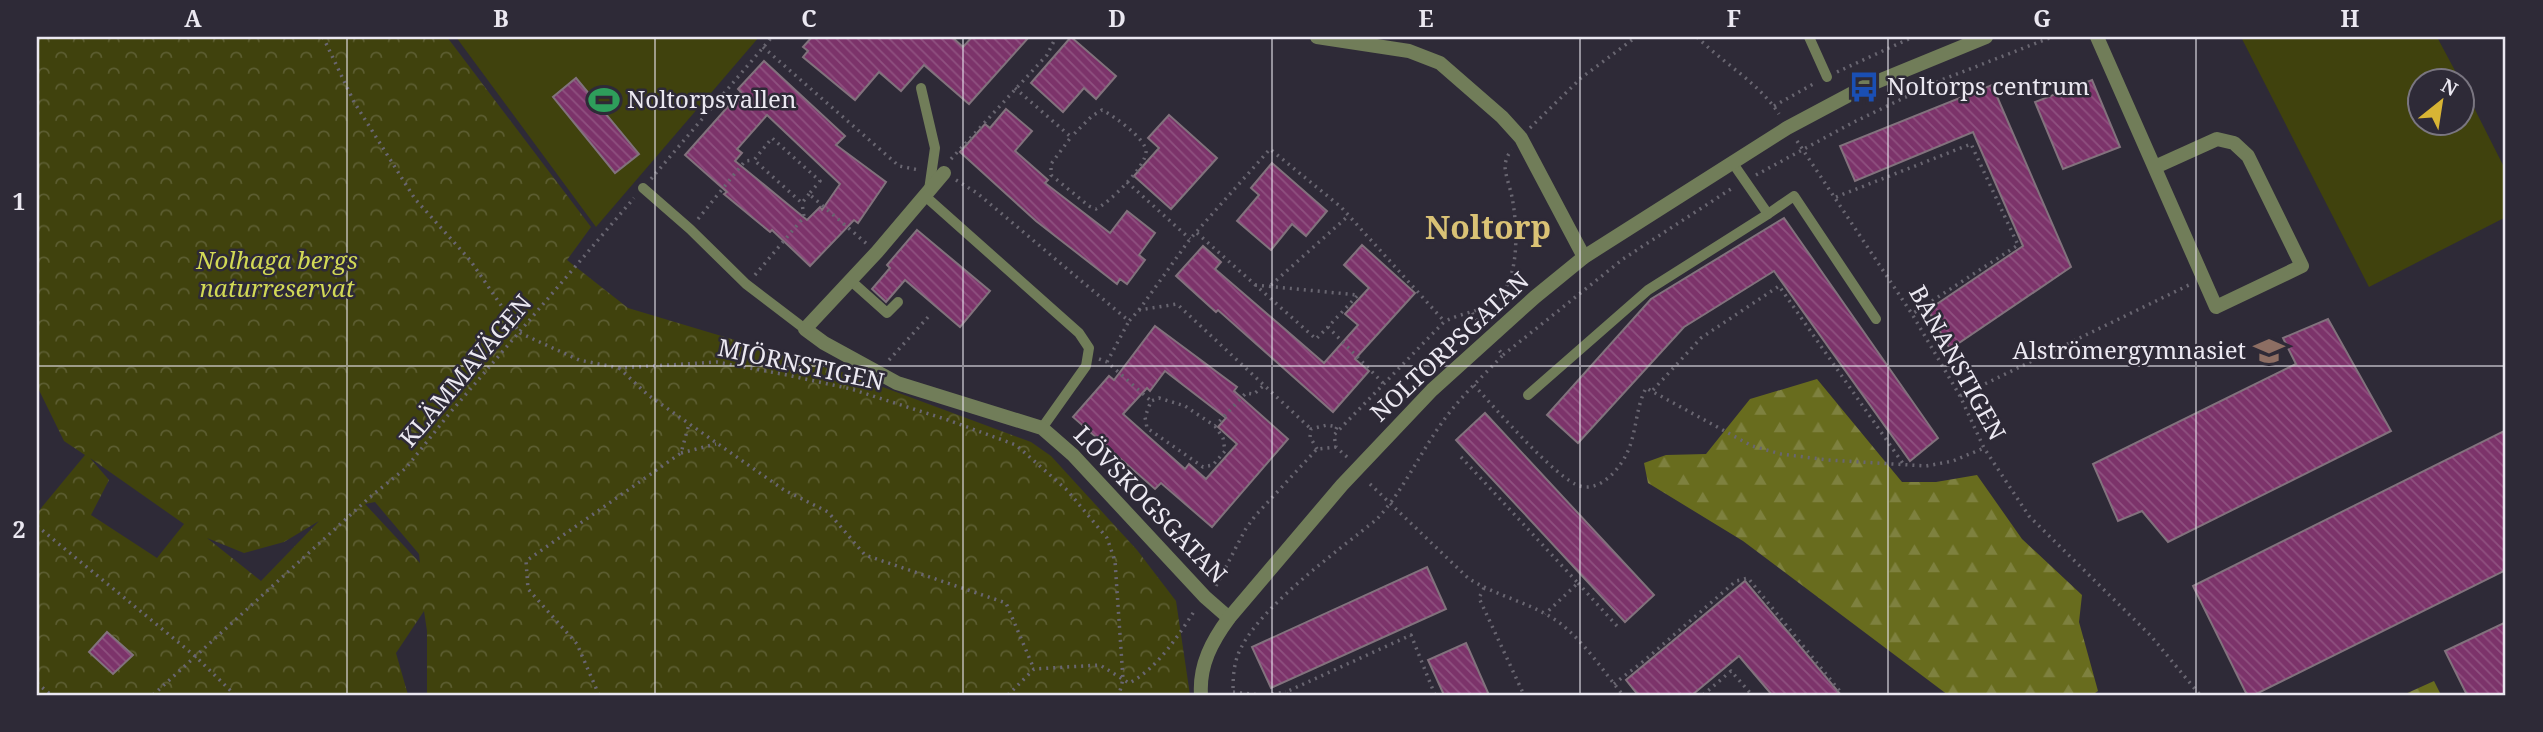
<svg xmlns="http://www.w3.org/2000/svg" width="2543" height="732" viewBox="0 0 2543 732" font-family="'Noto Serif',serif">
  <defs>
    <pattern id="forest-firs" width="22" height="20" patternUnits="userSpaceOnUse" patternTransform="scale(1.75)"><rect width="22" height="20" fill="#686c1e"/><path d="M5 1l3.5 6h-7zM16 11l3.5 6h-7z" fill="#7e813f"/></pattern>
    <pattern id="park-crowns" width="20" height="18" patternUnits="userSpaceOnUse" patternTransform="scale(1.75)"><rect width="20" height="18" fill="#40420d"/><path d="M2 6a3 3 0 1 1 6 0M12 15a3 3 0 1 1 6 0" fill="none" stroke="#5c5d31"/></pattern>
    <pattern id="building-back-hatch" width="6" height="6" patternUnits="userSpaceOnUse" patternTransform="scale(1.75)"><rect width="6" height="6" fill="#7c336a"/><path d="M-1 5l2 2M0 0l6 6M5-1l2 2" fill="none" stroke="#8f5180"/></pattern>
  </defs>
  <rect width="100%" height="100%" fill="#2e2a37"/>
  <g fill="url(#forest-firs)">
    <path d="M1817,379L1902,482H1936L1977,475L2022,539L2082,595L2079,622L2098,691L2092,695H1948L1743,541L1648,483L1644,463L1666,455L1706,454L1750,399Z"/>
    <path d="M2434,681L2441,695H2403Z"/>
  </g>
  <path fill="url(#park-crowns)" fill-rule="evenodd" d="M37,37H447L591,227L567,260L628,308L845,373L1031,442L1051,456L1137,550L1176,601L1190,695H427V631L424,611L396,653L408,695H37V513L85,455L64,441L37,386ZM90,458L184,524L157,558L91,515L109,480ZM375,502L419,554L420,563L365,504ZM319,521L261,581L207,538L244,553L284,542Z"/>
  <g fill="#40420d">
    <path d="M456,37H759L596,227Z"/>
    <path d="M2241,37H2437L2460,80H2420V122H2462L2463,86L2506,171V217L2369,287Z"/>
  </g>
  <g fill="url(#building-back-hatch)" stroke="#82727d" stroke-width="2" fill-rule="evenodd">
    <path d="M812,37H952L963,47L972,37H1029L969,104L924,65L901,91L879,72L855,100L803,57L808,51L803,47Z"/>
    <path d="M1071,37L1116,76L1096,99L1084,88L1063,112L1031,83Z"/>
    <path d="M764,61L845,136L836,145L886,182L858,223L854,220L810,266L772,230L770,232L724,194L727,192L685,155L741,92L738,89ZM767,115L840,184L822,210L820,207L807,220L735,161L742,153L737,149Z"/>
    <path d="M576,78L639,154L615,173L553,97Z"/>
    <path d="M2092,80L2120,147L2063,169L2035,102Z"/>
    <path d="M1992,85L2071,267L1950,349L1928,310L2023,246L1973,132L1855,181L1840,146Z"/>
    <path d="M1006,109L1032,131L1015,151L1048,180L1045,183L1110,233L1127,211L1155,233L1139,255L1145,260L1127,284L1120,279L1117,284L1036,221L960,152L985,124L990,128Z"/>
    <path d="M1169,115L1217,158L1171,209L1134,176L1159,148L1148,138Z"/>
    <path d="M1272,163L1327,211L1306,236L1292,224L1271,250L1237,221L1259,195L1251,188Z"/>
    <path d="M1784,218L1938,438L1910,461L1774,271L1684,327L1578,443L1547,415L1651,299Z"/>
    <path d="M917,230L990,291L960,327L905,280L886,302L872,289L890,268L887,265Z"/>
    <path d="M1362,245L1415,293L1355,359L1369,371L1333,412L1218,310L1216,312L1176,276L1203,246L1221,262L1215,269L1324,363L1358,325L1345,314L1369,288L1344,265Z"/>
    <path d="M2328,319L2391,431L2168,542L2142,511L2118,521L2093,464L2296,364L2283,338Z"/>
    <path d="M1155,326L1237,387L1234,391L1288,439L1212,527L1161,483L1155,489L1073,417L1109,376L1114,380ZM1165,371L1226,418L1218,427L1237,444L1206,479L1189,464L1185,469L1123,414L1147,388L1150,391Z"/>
    <path d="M1485,413L1654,595L1625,622L1456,440Z"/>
    <path d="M2506,430V570L2254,695H2247L2193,586Z"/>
    <path d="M1427,567L1446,609L1271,688L1252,647Z"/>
    <path d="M1745,581L1841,695H1772L1739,656L1692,695H1638L1626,680Z"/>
    <path d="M2506,622V695H2467L2445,651Z"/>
    <path d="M107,632L133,655L113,674L89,652Z"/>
    <path d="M1466,643L1489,695H1444L1428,660Z"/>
  </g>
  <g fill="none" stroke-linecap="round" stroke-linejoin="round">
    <g stroke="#696671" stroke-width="3.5" stroke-dasharray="2 5" stroke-linecap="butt">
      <path d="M323,37L354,102L415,199L470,260L520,333L579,360L619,368L717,362L787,375L851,389L948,420L1016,445L1067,490L1107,538L1115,561L1123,679L1119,695"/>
      <path d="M1697,37C1723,63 1759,83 1779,114"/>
      <path d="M1740,37H1755"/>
      <path d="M763,47L899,166L919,170"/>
      <path d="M1837,72L1913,37"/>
      <path d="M1015,88L1071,137L1051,164V175L1089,206L1096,209C1109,203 1147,166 1146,151C1145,138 1114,116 1102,110L1092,116L1071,137"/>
      <path d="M1774,106L1815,83"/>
      <path d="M1530,128L1581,78L1636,37"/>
      <path d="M1797,141L1912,314L1960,396L1984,448L2029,516L2151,636L2200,695"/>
      <path d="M951,159L1047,55L1056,37"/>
      <path d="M1756,175L1852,123L1939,81L2052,37"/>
      <path d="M651,179L772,37"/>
      <path d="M956,180L977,193L1129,321L1139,310L1177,304L1311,429"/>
      <path d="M1127,182L1190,239"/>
      <path d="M809,194L802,203L754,160L772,138L820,181L809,194L867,244"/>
      <path d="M1836,197L1971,144L2018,245L1912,314"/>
      <path d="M698,219L745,161L754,160"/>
      <path d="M1197,233L1316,339L1328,327"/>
      <path d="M755,275L804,217L802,203"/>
      <path d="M1255,285L1358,295L1328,327L1383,383"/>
      <path d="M1271,285L1347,217"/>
      <path d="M1139,310L1190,239L1270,149L1341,207L1444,321"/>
      <path d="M1472,313L1481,327"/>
      <path d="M1503,355L1623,259L1734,187"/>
      <path d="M1099,359L1107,362L1151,401"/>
      <path d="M889,360L929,316"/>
      <path d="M1107,362L1129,321"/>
      <path d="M619,368L648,395L784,490L828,512L865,555L1006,603L1034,669"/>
      <path d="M1474,385C1493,406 1557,480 1580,486C1599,492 1618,471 1626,455C1637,434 1635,409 1646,388L1752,446L1781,454L1828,460L1926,466L1953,461L1984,448"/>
      <path d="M1653,390L1701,338L1779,286L1904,465"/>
      <path d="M1960,396L2191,284"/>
      <path d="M1215,426L1223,438L1225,451L1213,465L1203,467L1147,428L1145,417L1151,401L1159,398L1185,406L1215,426L1246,393L1254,394L1263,386"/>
      <path d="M1317,449L1310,437L1311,429L1327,425L1337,427L1335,431"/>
      <path d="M681,453L716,444"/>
      <path d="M1347,457L1336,447L1334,435L1444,322C1463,311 1487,313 1502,293C1520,271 1517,223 1512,197C1510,187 1505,175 1505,165C1506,159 1508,154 1512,150"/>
      <path d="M1461,457L1578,583L1545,614"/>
      <path d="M1370,484L1468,578C1497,597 1534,603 1561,624C1585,643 1604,672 1623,695"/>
      <path d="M37,526L195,656L235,695"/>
      <path d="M1578,583L1617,626"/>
      <path d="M1216,586L1245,530L1255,516L1317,449L1336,447"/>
      <path d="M1484,588L1479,598L1524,695"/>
      <path d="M37,683L51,695"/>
      <path d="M1614,684L1645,660L1736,581L1748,578L1843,695"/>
      <path d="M1233,692L1262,695"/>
      <path d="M153,695L370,497L406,468L449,414L634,198"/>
      <path d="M599,695L577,644L528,589L526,561L681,453L689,424"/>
      <path d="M1008,695L1034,669L1100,665L1129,683C1157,669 1178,636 1195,610"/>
      <path d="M1233,695C1233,679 1233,663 1241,648C1262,605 1339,550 1377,519C1403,491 1419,455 1441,424C1459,398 1482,377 1503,355L1499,350"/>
      <path d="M1265,695L1286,692"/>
      <path d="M1287,695L1286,692L1411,635L1435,695"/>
      <path d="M1703,695L1731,671L1752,695"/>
    </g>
    <g stroke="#717d59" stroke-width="10">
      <path d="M1809,37L1827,77"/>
      <path d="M921,88L935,148L929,190"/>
      <path d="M643,188L690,229L746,284L805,329"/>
      <path d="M925,196L1079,333L1089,348L1086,366L1042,428"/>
      <path d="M1768,214L1794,196L1876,319"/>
      <path d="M850,280L887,313L898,302"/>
      <path d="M1528,395L1648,290L1768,214L1732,162"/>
    </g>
    <g stroke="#717d59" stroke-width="14">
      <path d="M1317,37L1409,51L1440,63L1502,117L1521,138L1584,257"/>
      <path d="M2097,37L2216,307L2302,266L2248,156L2234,143L2217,139L2155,167"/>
      <path d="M944,173L877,252L805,329L824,343L897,383L1042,428L1073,455L1205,597L1229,618"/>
    </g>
    <path stroke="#717d59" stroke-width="14" d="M1201,695C1199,665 1212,641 1229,618L1342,485L1432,390L1535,297L1584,257L1787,128L1864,87L1986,37"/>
  </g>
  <path fill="none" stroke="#ebe8f1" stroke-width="2" stroke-opacity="0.55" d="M347,37V695M655,37V695M963,37V695M1272,37V695M1580,37V695M1888,37V695M2196,37V695M37,366H2506"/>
  <defs>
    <g id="bus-bare" transform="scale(2.415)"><path d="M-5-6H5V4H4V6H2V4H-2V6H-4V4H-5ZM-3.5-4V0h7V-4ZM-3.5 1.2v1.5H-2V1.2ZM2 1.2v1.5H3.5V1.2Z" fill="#1a4fb4" stroke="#2e2a37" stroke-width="2.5" paint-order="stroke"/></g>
    <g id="stadium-bare" transform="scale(2.415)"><path d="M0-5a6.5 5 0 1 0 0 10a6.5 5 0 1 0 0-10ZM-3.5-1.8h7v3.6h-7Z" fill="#2e9e5b" stroke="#2e2a37" stroke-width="2.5" paint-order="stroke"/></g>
    <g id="school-bare" transform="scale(2.415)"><path d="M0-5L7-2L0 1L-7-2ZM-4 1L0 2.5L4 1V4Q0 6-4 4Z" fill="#8d6e63" stroke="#2e2a37" stroke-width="2.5" paint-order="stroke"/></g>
  </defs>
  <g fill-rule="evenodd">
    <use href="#bus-bare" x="1864" y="87"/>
    <use href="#stadium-bare" x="604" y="100"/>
    <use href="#school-bare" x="2269" y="351"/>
  </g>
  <g text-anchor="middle" stroke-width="5" stroke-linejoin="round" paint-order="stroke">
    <g font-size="24" fill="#ebe8f1" stroke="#2e2a37" text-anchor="start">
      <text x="1887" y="95">Noltorps centrum</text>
      <text x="627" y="108">Noltorpsvallen</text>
      <text x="2246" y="359" text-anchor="end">Alströmergymnasiet</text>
    </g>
    <g font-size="24" font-style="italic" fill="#d2d955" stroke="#2e2a37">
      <text x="277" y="269">Nolhaga bergs<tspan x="277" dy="28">naturreservat</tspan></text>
    </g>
    <g font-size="24" fill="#ebe8f1" stroke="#2e2a37">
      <text transform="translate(1450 347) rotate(-43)" y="8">NOLTORPSGATAN</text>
      <text transform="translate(1957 363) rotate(61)" y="8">BANANSTIGEN</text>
      <text transform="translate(801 365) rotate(12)" y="8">MJÖRNSTIGEN</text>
      <text transform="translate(466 371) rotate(-50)" y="8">KLÄMMAVÄGEN</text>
      <text transform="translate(1150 505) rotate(46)" y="8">LÖVSKOGSGATAN</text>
    </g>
    <g font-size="32" font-weight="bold" fill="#dac275" stroke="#2e2a37">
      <text x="1488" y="239">Noltorp</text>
    </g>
  </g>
  <rect width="2543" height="732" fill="none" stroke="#2e2a37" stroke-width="77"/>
  <g transform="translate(2441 102) rotate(30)"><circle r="33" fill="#2e2a37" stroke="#7a7681" stroke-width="2"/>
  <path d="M0-5L12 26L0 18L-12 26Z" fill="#d8b434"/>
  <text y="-10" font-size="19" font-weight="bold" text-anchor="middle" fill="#ebe8f1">N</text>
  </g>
  <rect x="38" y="38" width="2466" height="656" fill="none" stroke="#ebe8f1" stroke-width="2.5"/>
  <g font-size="23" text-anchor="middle" font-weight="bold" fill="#ebe8f1">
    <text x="193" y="27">A</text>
    <text x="501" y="27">B</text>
    <text x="809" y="27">C</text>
    <text x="1117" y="27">D</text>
    <text x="1426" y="27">E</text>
    <text x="1734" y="27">F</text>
    <text x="2042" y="27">G</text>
    <text x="2350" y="27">H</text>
    <text x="19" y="210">1</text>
    <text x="19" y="538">2</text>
  </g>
</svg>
